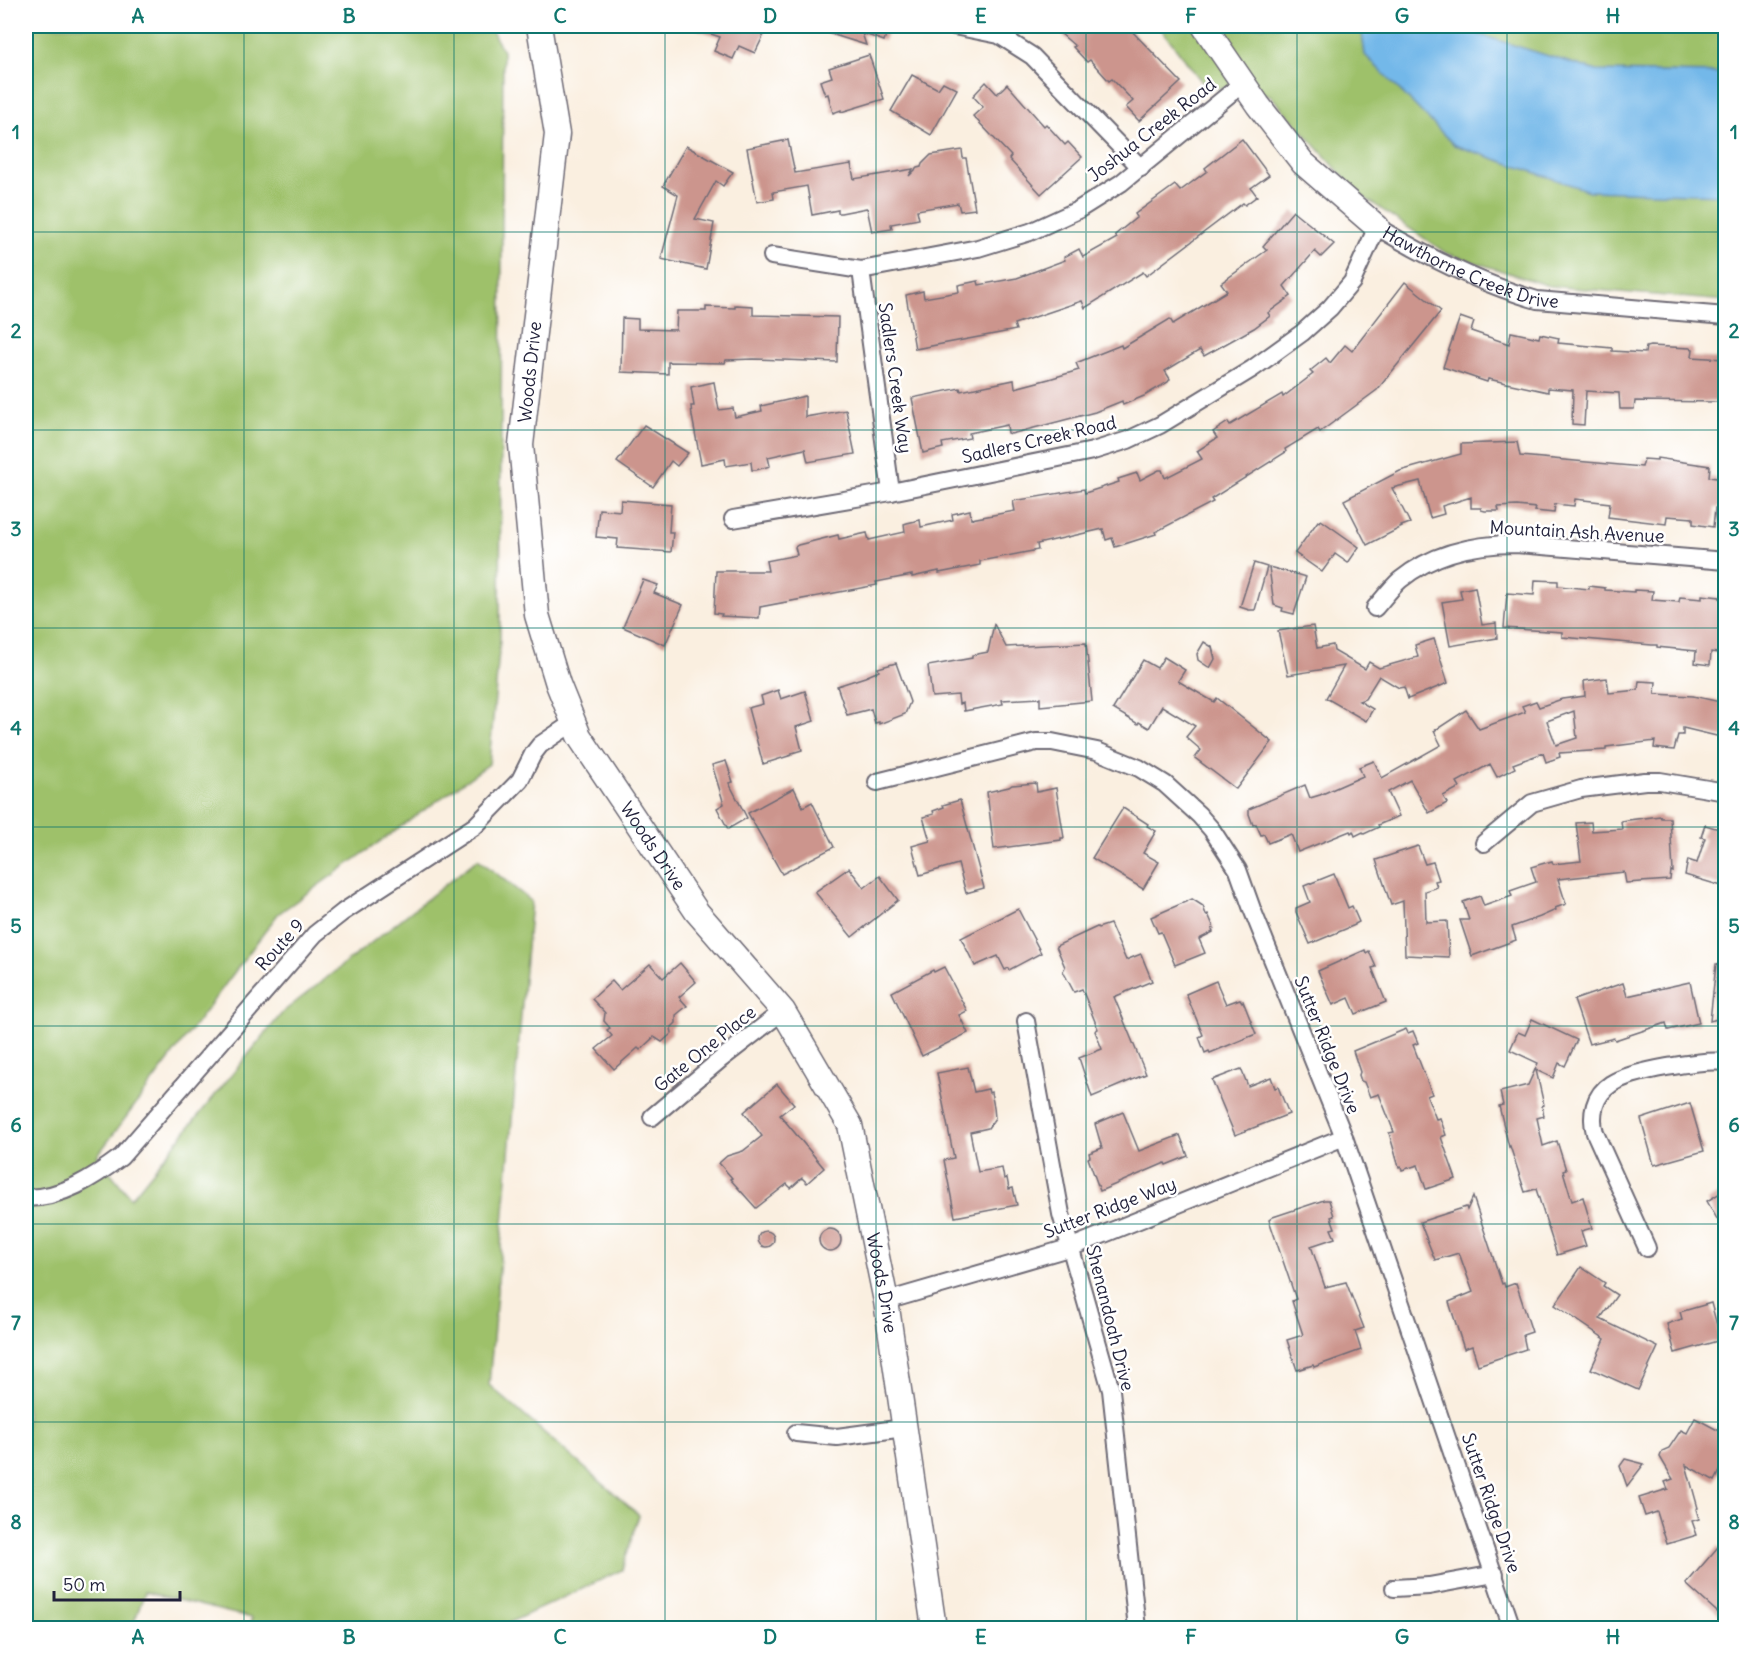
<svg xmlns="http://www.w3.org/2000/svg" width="1751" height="1654" viewBox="0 0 1751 1654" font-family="Delius,sans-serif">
  <rect width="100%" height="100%" fill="#fff"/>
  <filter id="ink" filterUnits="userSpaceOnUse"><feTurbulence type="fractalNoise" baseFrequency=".0167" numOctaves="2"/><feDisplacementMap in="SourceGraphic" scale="12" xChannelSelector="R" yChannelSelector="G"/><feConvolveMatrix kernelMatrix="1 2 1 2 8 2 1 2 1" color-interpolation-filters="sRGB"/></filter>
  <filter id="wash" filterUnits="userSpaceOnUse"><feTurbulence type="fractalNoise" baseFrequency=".008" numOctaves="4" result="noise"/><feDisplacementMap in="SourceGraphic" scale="24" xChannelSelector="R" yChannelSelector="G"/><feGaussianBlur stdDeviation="1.35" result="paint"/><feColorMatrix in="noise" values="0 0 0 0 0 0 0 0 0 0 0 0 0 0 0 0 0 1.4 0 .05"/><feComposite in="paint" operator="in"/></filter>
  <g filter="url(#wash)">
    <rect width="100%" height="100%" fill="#faefe0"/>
    <g fill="#9ec16b" stroke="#607253" stroke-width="1.5">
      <path d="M26,26H489L503,51L500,640L489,764L278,914L97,1156L131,1198L283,1012L478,859L531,901L489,1385L639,1515L622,1570L498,1628H251L252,1618L145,1592L132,1628H26Z"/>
      <path d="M1159,26H1725V301L1549,286L1446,253L1359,194L1270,95L1205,86Z"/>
    </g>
    <path fill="#73b8e9" stroke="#4a6d92" stroke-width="1.5" d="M1361,26H1460L1465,30L1597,71L1725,73V195L1589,191L1454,145L1365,55Z"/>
    <g id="blocks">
      <g fill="#cc958d" fill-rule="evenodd">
        <path d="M693,26H768L755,53L739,46L733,59L714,51L720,37L693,28Z"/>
        <path d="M816,26H889L884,41L862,33L866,45L815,29Z"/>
        <path d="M1067,26H1127L1181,82L1139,121L1126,107L1133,101L1112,79L1109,81L1090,60L1087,62L1073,47L1075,46L1060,33Z"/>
        <path d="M869,55L884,99L841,112V110L833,113L828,94L825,95L820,81L832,77L829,68Z"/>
        <path d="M912,75L938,89L943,82L957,89L931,135L891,111Z"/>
        <path d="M986,82L997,94L1007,84L1044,126L1046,124L1065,145L1068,142L1082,157L1041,194L1009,159L1011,156L973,116L983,107L973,96Z"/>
        <path d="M1242,139L1269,175L1251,188L1257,196L1245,205L1243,203L1146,276L1143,272L1085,308L1082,301L1014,324L1016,330L915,349L906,295L923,291L924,298L959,292L958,285L978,281L979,285L1017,278L1065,260L1064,257L1079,249L1083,257L1117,238L1115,235L1137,217L1135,214L1175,185L1180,191L1207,171L1205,168Z"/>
        <path d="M788,140L795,173L851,164L854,179L913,169L909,176L917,168L921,167L922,164L931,155L962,150L963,158H966L975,209L960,211L958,203L917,210L919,219L891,224L892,229L872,232L867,208L841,213H838V210L812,215L807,186L773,192L774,199L757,202L747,148Z"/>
        <path d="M686,146L733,172L723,186L716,181L695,219L714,223L706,269L661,259L678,195L663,186Z"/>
        <path d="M1293,211L1334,244L1321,257L1315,251L1284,286L1291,296L1268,313L1270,316L1254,328L1204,356L1200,350L1165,371L1170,379L1168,382L1144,396L1123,405L1122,401L1095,412L1011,434L1008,433L1007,425L969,433L970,438L942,443L943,448L923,453L912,398L960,388L961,391L1014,380L1015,388L1049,379L1079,370L1076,363L1121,345L1122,348L1170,319L1173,324L1227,291L1221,283L1267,250L1263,246Z"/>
        <path d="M1405,282L1441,311L1377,390L1320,432L1318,429L1285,449L1286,452L1211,499L1213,502L1155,532L1156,534L1115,547L1112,538L1106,540L1103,529L1037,544L1038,550L980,561V565L939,573V571L912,577V575L876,582L877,585L760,607L759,618L721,616L722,614L714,613L716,571H768L766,561L797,555L795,547L798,545L838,535L839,539L867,533L869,540L905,532L904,524L907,523L920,520L921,527L953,520L952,514L970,510L971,519L1015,511L1013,501L1084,489L1085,493L1119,482L1118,479L1137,473L1140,480L1159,470H1162L1165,478L1202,459L1197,451L1217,438L1213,432L1228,422L1230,425L1282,394L1283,397L1313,374L1310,371L1326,358L1330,363L1345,345L1352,351Z"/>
        <path d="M735,305L753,306V315L838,317L837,362L754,359L726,360L725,363L668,362V374L621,372L622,318L638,319V329L676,330L677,311H706V307L735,308Z"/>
        <path d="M1460,317L1474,322L1471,331L1509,344L1511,332L1539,338L1540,334L1559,338L1558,343L1612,348V351L1645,353L1646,347L1650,346L1690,348L1693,349L1692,357L1724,359L1721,402L1635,401L1634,409H1620L1619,393L1586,391L1584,425L1572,424L1573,390L1548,388V392L1488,379L1487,382L1443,367Z"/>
        <path d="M714,382L719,410L733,408L735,417L762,411L761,406L805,396V417L846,410L855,454L808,462L805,449L768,457L770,466L756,470H752L751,462L726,466L725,459L701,464L692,416L691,406H694L691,387Z"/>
        <path d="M644,425L688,453L677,466L671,461L653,487L617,462Z"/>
        <path d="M1517,442L1520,456L1642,467L1644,459L1657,460V458L1710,466L1709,477L1725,479V507L1715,508L1713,527L1693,524V518L1667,516L1666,524L1608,517L1610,503L1575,499L1574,506L1555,504L1554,513L1535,511L1536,508L1517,506L1498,507L1499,511H1485L1481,510V508H1471V497L1442,506L1444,514L1430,518L1420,481L1392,488L1410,523L1401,526L1402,527L1367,545L1344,500L1400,471L1461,454V444Z"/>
        <path d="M621,500L671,504L669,532H673L671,552L617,548L618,539L596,537L599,509L620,511Z"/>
        <path d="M1321,520L1359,547L1348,563L1335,554L1322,572L1295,553L1318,521L1320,522Z"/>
        <path d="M1254,563L1267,567L1255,610H1249L1240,607Z"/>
        <path d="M1269,567L1306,577L1294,614L1282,611L1283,608L1274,605Z"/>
        <path d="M643,580L658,585L654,593L683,605L665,645L623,627Z"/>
        <path d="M1535,580L1558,581V586L1589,589V586L1605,588V590L1634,592V590L1653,591L1652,600L1679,602L1680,597L1702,599V595L1720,597V599L1725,600L1724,654L1711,652L1710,665L1695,663L1696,651L1657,647V645H1652L1562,637V632L1504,628L1507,593L1534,595Z"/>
        <path d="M1475,587L1482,625L1496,623L1497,638L1450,646L1442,602L1462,599L1460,590Z"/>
        <path d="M994,624L1006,647L1086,643L1092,701L1040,706V698L1002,700L1003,704L964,711L963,703L959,704L958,695L932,697L928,666L972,658V655L988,652Z"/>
        <path d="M1313,626L1317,648L1333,645L1334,651L1365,669L1369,662L1379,668L1418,657L1415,645L1434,639L1448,683L1408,699L1404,687L1399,688L1379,676L1365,699L1359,701L1373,709L1366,721L1326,698L1344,666L1288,675L1278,631Z"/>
        <path d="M1204,642L1212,647L1215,659L1210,668L1198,660L1197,654Z"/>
        <path d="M1164,657L1185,670L1178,681L1214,702L1217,698L1272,742L1236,789L1195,758L1201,750L1186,737L1195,726L1162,706L1149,728L1139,722L1138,724L1113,709L1143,660L1157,668Z"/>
        <path d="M896,663L910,702L905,714L879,724V722L875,723L871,709L847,715L837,686L865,677L879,671L878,668Z"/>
        <path d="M1607,678L1609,693L1638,690L1639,681L1656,682L1655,694L1693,696L1725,703V738L1683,728V735H1678L1674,750L1654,748L1655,741L1606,747V750L1559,753L1560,757L1546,762L1543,753L1513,764L1515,768L1497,777L1490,764L1457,782L1460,787L1443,796L1447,803L1429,813L1410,780L1388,792L1399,816L1378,825L1379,827L1364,834L1363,832L1355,836L1353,831L1351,833L1350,831L1298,852L1291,834L1268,843L1264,834L1261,835L1256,824L1253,825L1249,814V809L1305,785L1310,798L1320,795L1363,776L1359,767L1374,761L1382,778L1441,745L1434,731L1466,710L1479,729L1525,712L1522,706L1536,701L1539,707L1562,699L1585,696L1584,681ZM1574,711L1577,738L1556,745L1547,721Z"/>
        <path d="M778,690L781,699L805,691L814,721L796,727L802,750L792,753V755L763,764L748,708L763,704L761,696Z"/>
        <path d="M726,761L733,782L729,783L747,818L728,829L717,808L724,804L712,765Z"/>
        <path d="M1036,783L1037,792L1056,788L1064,838H1061V840L994,849L987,792L1009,787L1012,785Z"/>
        <path d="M794,788L803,807L812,802L834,847L782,874L748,813Z"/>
        <path d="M960,800L984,888L966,893L958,864L920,875L912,846L930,841L923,817L934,814L933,811L944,807L943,805Z"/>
        <path d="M1123,808L1148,824L1147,826L1156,831L1143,853L1159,862L1143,889L1092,858Z"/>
        <path d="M1660,816L1661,818H1670L1673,872L1671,871L1670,880L1626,883L1624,872L1558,879L1566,904L1555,908L1556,910L1540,917L1512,927L1516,940L1472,956L1460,920H1469L1463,902L1480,896L1484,906L1512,896L1510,891L1536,882L1531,867L1552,861L1553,864L1581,861L1576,823L1591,822L1592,831L1622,829L1621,821Z"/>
        <path d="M1705,825L1723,830L1719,844L1725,846V887L1685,875L1688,860L1697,863L1705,838L1701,837Z"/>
        <path d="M1418,846L1425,864L1433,862L1439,880L1435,881L1437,887L1425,891L1426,922L1447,921L1449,957L1405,955L1403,901L1391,905L1376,860Z"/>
        <path d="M849,868L864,888L880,876L898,900L852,937L815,892Z"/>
        <path d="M1334,874L1348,908L1352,906L1359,922L1355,924V925L1310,944L1296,912V908L1310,902L1304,886Z"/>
        <path d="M1192,899L1203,906L1206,915L1208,914L1214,928L1212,929L1213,932L1199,939L1205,953L1175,965L1161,932L1158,933L1151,917Z"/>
        <path d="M1018,909L1041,953L1009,970L1008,968L1005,970L998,956L975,966L961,938Z"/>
        <path d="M1110,924L1126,960L1141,954L1152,981L1114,997L1146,1074L1092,1097L1079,1058L1102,1049L1095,1031L1098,1029L1082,989L1074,992L1065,975L1063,971L1065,967L1056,946L1097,927L1098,928Z"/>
        <path d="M1365,950L1366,953L1369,951L1376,967L1372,968L1386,1002L1356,1014L1349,998L1333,1005L1318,971Z"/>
        <path d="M680,963L696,982L679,997L687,1006L676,1015V1023L671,1028L672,1033L662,1042L654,1037L640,1050L638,1048L614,1069L596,1049L612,1036L607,1030L610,1028L604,1021L605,1013L592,999L612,981L620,990L650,964L663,978Z"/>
        <path d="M1716,964L1725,965V1017L1710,1021Z"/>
        <path d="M944,967L967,1011L959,1015L968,1033L922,1056L892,992L933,970L934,972Z"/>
        <path d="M1216,981L1226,1004L1240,999L1242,1002L1243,1001L1256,1034L1210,1053L1209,1051L1205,1053L1199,1037L1203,1035L1186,994Z"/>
        <path d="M1690,982L1699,1023L1668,1030L1666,1023L1615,1040L1614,1038L1589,1044L1574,1000L1623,983L1627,996Z"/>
        <path d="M1532,1019L1577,1040L1565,1066L1559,1063L1553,1078L1536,1070L1544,1105L1542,1106L1544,1116L1537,1118L1543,1146L1557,1141L1566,1170L1563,1171L1572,1201L1583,1197L1592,1228L1581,1231L1586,1246L1557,1255L1536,1189L1525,1192L1510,1146L1509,1147L1499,1106L1503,1105L1500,1092L1528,1085L1538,1063L1510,1050L1518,1032L1525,1035Z"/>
        <path d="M1406,1029L1408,1033L1413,1031L1418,1043L1413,1045L1432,1094L1427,1096L1436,1119L1440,1118L1446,1135L1441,1137L1456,1179L1426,1189L1418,1165L1402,1170L1401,1166L1399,1167L1389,1133L1394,1132L1379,1094L1370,1097L1364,1082L1361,1081L1359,1075L1360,1072L1353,1051Z"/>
        <path d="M968,1067L974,1092L988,1089L989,1093L991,1092L994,1107L995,1118L988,1128L970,1132L978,1172L1002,1168L1004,1179L1007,1178L1009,1189L1013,1188L1017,1205L955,1217L944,1160L954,1158L937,1073Z"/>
        <path d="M1241,1069L1248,1086L1271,1077L1275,1088L1278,1087L1289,1114L1235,1135L1212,1080Z"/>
        <path d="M777,1084L794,1104L780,1115L824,1168L807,1183L802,1178L791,1188L787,1184L756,1208L730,1179L732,1178L719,1163L727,1156L743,1151L762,1136L744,1112Z"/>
        <path d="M1690,1103L1704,1151L1654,1165L1641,1119Z"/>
        <path d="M1123,1112L1139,1151L1180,1135L1188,1156L1166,1165L1165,1163L1100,1191L1088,1158L1090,1157L1089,1153L1102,1148L1095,1124Z"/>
        <path d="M1725,1190V1233L1707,1201Z"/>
        <path d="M1473,1197L1502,1284L1504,1283L1505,1287L1516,1283L1532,1332L1523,1335L1526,1349L1478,1365L1472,1346L1464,1349L1449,1302L1473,1292L1459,1253L1435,1260L1420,1222L1466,1207L1467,1210Z"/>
        <path d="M1324,1200H1329L1334,1216L1331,1217L1335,1228L1331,1229L1335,1238L1311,1246L1325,1287L1346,1282L1364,1328L1355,1331L1361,1350L1314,1367L1313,1365L1297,1370L1287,1340L1303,1335L1292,1301L1296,1299L1269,1220L1273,1217Z"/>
        <circle cx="830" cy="1240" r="11"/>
        <circle cx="766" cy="1239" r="8"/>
        <path d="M1581,1267L1605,1283L1603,1286L1617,1295L1600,1319L1658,1347L1638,1390L1591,1369L1605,1339L1555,1305Z"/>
        <path d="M1711,1303L1721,1340L1675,1353L1667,1324L1682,1319L1680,1312Z"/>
        <path d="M1695,1418L1725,1434V1461L1715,1481L1686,1465L1698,1508L1696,1509L1699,1519L1692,1521L1697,1535L1667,1544L1657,1512L1645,1516L1639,1498L1668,1489L1665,1482L1673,1479L1660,1457L1662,1451L1669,1448L1681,1430L1687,1433Z"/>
        <path d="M1625,1459L1644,1464L1627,1486L1620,1466Z"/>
        <path d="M1718,1547L1725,1554V1619L1686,1584Z"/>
      </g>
    </g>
  </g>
  <g filter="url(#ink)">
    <use href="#blocks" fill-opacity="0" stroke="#6e6a75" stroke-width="1.5"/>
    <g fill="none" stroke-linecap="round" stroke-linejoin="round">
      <g stroke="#6e6a75" stroke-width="20">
        <g id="street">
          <path d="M954,26L999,35L1032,56L1141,168"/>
          <path d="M772,256L861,270L978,248L1030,232L1078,210L1121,183L1243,83"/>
          <path d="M861,270L891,492"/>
          <path id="s1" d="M733,519L891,492L1093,451L1128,440L1160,425L1252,369L1302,333L1330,308L1352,282L1377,227C1427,257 1481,284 1537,300L1726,316"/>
          <path d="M1375,608C1383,599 1391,588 1400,580C1433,553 1475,544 1516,544L1726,561"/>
          <path d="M877,782L1036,742H1052L1097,751L1139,768L1165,784L1199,815L1212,830L1238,870L1252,909L1344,1137L1512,1628"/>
          <path d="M1484,843L1532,803L1581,789L1645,781H1660L1726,792"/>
          <path d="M1026,1021L1061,1214L1111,1390L1137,1628"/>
          <path d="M652,1117L721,1059L783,1011"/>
          <path d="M26,1198C62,1198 93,1178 121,1157L315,934L343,912L475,826L520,780L533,754L540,745L574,722"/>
          <path d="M1647,1248L1595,1133C1590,1115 1594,1095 1611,1084C1630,1071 1703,1059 1726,1062"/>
          <path d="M886,1301L1072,1247L1344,1137"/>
          <path d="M796,1433L837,1437L904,1428"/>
          <path d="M1394,1588L1429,1586L1495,1574"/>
        </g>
      </g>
      <g stroke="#6e6a75" stroke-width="27">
        <g id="secondary">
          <path id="s2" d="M539,26L557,134L521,445L537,615L558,684L579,736L697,912L783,1011L850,1125L886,1301L934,1628"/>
          <path d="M1204,26L1258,105L1303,163L1377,227"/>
        </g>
      </g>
      <use href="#street" stroke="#fff" stroke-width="16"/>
      <use href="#secondary" stroke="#fff" stroke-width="24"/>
    </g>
  </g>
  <path fill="none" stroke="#0f766e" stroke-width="1.5" stroke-opacity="0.55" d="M244,26V1628M454,26V1628M665,26V1628M876,26V1628M1086,26V1628M1297,26V1628M1507,26V1628M26,232H1726M26,430H1726M26,628H1726M26,827H1726M26,1026H1726M26,1224H1726M26,1422H1726"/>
  <g text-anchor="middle" stroke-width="5" stroke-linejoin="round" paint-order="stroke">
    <g font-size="18" fill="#22223b" stroke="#fff">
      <text transform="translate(1152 130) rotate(-38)" y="6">Joshua Creek Road</text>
      <text dy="6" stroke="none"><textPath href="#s1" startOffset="843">Hawthorne Creek Drive</textPath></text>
      <text transform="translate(530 372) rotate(-84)" y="6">Woods Drive</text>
      <text transform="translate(895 378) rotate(82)" y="6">Sadlers Creek Way</text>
      <text transform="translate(1039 440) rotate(-13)" y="6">Sadlers Creek Road</text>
      <text transform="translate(1577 532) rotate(3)" y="6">Mountain Ash Avenue</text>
      <text dy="6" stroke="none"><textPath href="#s2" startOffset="854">Woods Drive</textPath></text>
      <text transform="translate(280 945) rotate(-48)" y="6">Route 9</text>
      <text transform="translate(1327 1045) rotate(68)" y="6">Sutter Ridge Drive</text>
      <text transform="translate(705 1049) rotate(-39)" y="6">Gate One Place</text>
      <text transform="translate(1110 1208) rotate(-21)" y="6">Sutter Ridge Way</text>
      <text dy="6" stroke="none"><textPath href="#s2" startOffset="1358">Woods Drive</textPath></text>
      <text transform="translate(1110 1318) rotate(76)" y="6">Shenandoah Drive</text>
      <text transform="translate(1491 1503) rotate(71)" y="6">Sutter Ridge Drive</text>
    </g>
  </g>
  <rect width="1751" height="1654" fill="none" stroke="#fff" stroke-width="66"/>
  <path d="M54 1591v9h126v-9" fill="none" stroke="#22223b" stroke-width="3"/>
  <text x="63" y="1591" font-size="18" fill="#22223b" stroke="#ffffff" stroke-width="4.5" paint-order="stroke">50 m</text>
  <rect x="33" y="33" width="1685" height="1588" fill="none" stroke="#0f766e" stroke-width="2"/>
  <g font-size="20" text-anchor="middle" font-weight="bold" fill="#0f766e">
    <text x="138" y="23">A</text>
    <text x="349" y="23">B</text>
    <text x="560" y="23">C</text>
    <text x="770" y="23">D</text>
    <text x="981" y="23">E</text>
    <text x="1191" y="23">F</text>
    <text x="1402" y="23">G</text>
    <text x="1613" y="23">H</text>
    <text x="16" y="139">1</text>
    <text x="1734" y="139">1</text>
    <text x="16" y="338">2</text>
    <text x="1734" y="338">2</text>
    <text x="16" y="536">3</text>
    <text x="1734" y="536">3</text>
    <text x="16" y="735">4</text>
    <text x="1734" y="735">4</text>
    <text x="16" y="933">5</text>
    <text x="1734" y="933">5</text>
    <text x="16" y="1132">6</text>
    <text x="1734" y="1132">6</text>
    <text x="16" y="1330">7</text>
    <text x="1734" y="1330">7</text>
    <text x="16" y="1529">8</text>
    <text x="1734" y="1529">8</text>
    <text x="138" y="1644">A</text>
    <text x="349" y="1644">B</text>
    <text x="560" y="1644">C</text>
    <text x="770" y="1644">D</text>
    <text x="981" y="1644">E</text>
    <text x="1191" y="1644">F</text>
    <text x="1402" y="1644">G</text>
    <text x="1613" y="1644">H</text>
  </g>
</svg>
